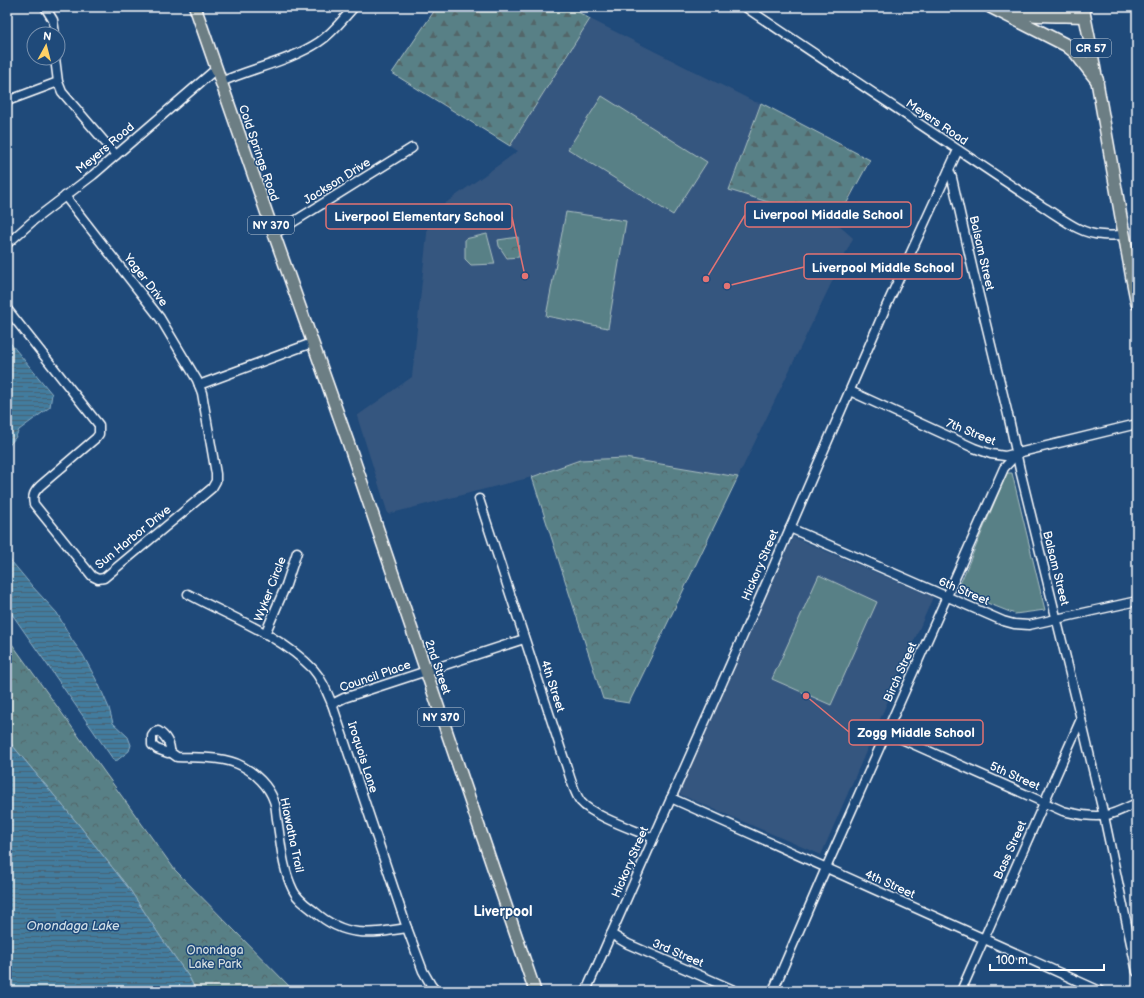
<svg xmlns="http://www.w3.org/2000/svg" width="1144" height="998" viewBox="0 0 1144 998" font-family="'Balsamiq Sans',sans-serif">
  <defs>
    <pattern id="forest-firs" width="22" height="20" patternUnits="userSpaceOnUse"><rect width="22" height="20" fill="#598086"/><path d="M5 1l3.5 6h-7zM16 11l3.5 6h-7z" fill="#526669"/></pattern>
    <pattern id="park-crowns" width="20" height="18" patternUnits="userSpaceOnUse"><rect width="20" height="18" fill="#598086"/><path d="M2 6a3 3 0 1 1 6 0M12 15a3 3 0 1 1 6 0" fill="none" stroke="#526669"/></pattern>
    <pattern id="water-rules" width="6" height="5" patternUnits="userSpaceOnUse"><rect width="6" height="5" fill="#437b9e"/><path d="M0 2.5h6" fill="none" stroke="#486475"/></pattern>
  </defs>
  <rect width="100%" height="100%" fill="#1f4a7a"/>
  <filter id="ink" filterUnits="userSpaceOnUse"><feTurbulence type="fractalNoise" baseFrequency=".025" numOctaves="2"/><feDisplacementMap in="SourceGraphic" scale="8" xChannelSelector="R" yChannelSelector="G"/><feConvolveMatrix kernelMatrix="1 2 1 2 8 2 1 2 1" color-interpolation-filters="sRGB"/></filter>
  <g filter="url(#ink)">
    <g fill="#36567f">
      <path d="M590,19L755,102L761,103L729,190L836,223L853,238L738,477L625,458L580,460L532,477L388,514L357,416L412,377L429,215L518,151L510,146Z"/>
      <path d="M793,537L933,597L821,855L679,794Z"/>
    </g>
    <g fill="#598086" stroke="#acc0c2">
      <path d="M602,96L707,162L673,215L568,149Z"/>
      <path d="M566,212L626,221L608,328L546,316Z"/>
      <path d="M487,234L495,264L471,265L465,259V239Z"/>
      <path d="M1007,473H1012L1045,610L1015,614L957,591Z"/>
      <path d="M819,575L877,602L831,705L772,679Z"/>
    </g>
    <g fill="url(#forest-firs)" stroke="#acc0c2">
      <path d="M437,7H570L590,19L510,146L392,73Z"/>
      <path d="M761,103L870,160L836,223L729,190Z"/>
    </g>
    <g fill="url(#park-crowns)" stroke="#acc0c2">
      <path d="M518,237L519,257L507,258L499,246L498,240Z"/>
      <path d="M625,458L738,477L629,703L603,699L532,477L580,460Z"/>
      <path d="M7,637L175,870L294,991H196L189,977L162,939L130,890L79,825L7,739Z"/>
    </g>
    <g fill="url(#water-rules)" stroke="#8eb0c5">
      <path d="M7,339L52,394L50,407L19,430L15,438L7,448Z"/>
      <path d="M7,556L32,586L57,613L72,640L83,655L99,685L109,708L113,723L128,737L131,745L129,751L115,762L7,607Z"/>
      <path d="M7,739L79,825L130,890L162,939L189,977L196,991H7Z"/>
    </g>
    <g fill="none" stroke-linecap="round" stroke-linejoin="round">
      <g stroke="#fff" stroke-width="11">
        <g id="minor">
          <path d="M45,7L53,20L55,34"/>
          <path d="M745,7L1045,208C1063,219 1080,234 1102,235C1109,236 1117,235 1124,235"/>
          <path d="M55,58L58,82L62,92L116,155"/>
          <path d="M221,82C253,68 290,61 319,42C333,33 343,19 354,7"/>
          <path d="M7,101L58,82"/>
          <path d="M949,170L952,178L974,275L1009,419L1020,470L1081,719L1104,816L1137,972"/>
          <path d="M274,234L412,148"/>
          <path d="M7,244L34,220L93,175L216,69"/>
          <path d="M7,309L99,425V434L96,438L40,486C34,492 32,496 34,504L92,576L98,579L104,578L212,488L216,481V474L202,393L197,380L160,318L65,196"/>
          <path d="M199,385L312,343"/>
          <path d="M850,391L974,448L991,454L1005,456L1137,424"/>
          <path d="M479,499L564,759C569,772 573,792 581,802C593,816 635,830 653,838"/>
          <path d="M790,528L1003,621L1014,624L1029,625L1137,601"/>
          <path d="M188,594C230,617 279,634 313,669C322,679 327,692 332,704L407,928L423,971L431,985L436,991"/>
          <path d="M265,634L286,585L297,552"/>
          <path d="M332,704L344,698L524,639"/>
          <path d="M158,731C165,735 171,744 170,752L168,753L157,749L152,745V736L155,732Z"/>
          <path d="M886,732L1063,811C1076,814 1093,818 1107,815C1117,813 1127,807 1137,803"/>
          <path d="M170,752L177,757C198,758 223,756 242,766C255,773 269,786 274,801C276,806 276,813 277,819C281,842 282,868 293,890C297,899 306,905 314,911C344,938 370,934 407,928"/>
          <path d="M671,798L1100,991"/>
          <path d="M611,934L628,944L736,991"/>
          <path d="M586,991L768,579L885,309L958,150"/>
          <path d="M773,991L826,868L1004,468L1017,454"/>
          <path d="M961,991L1081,719"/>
        </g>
      </g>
      <g stroke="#fff" stroke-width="14">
        <g id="major">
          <path d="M195,7L274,234L348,442L535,991"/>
          <path d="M1083,7L1090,42L1132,279L1137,304"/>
        </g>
      </g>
      <g stroke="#fff" stroke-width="15">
        <g id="highway">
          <path d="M991,7L1066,45L1075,52L1097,80"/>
          <path d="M1006,10C1031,17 1058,15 1084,16"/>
        </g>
      </g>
      <use href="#minor" stroke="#1f4a7a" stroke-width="8"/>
      <use href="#major" stroke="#6c7e84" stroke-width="11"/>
      <use href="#highway" stroke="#6c7e84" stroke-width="12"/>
    </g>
  </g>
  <g text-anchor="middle" stroke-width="3" stroke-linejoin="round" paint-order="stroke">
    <g fill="#1f4a7a" stroke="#bcc9d7" stroke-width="1">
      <rect x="1071" y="39" width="40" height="18" rx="3"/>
      <rect x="248" y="216" width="46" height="18" rx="3"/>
      <rect x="418" y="708" width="46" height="18" rx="3"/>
    </g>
    <g font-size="11" font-weight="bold" fill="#fff">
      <text x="1091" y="52">CR 57</text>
      <text x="271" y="229">NY 370</text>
      <text x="441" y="721">NY 370</text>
    </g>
    <g font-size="12" fill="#fff" stroke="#1f4a7a">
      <text transform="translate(937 122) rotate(34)" y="4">Meyers Road</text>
      <text transform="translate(105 148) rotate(-40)" y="4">Meyers Road</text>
      <text transform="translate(259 153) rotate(71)" y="4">Cold Springs Road</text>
      <text transform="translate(337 181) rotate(-32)" y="4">Jackson Drive</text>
      <text transform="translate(982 253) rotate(77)" y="4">Balsam Street</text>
      <text transform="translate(146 280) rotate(52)" y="4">Yager Drive</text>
      <text transform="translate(971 432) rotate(22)" y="4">7th Street</text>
      <text transform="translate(133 537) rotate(-39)" y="4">Sun Harbor Drive</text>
      <text transform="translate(760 565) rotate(-67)" y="4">Hickory Street</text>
      <text transform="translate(1056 568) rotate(76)" y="4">Balsam Street</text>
      <text transform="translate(270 589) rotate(-69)" y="4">Wyker Circle</text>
      <text transform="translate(964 591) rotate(23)" y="4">6th Street</text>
      <text transform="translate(438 667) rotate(71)" y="4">2nd Street</text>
      <text transform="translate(900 672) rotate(-66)" y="4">Birch Street</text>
      <text transform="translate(375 676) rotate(-19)" y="4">Council Place</text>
      <text transform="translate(553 686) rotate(72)" y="4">4th Street</text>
      <text transform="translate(363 757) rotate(72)" y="4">Iroquois Lane</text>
      <text transform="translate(1015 776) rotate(24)" y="4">5th Street</text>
      <text transform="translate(292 835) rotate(78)" y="4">Hiawatha Trail</text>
      <text transform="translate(1010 850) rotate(-66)" y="4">Bass Street</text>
      <text transform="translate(630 862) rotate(-67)" y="4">Hickory Street</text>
      <text transform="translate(890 884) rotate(24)" y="4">4th Street</text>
      <text transform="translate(678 953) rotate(23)" y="4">3rd Street</text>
    </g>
    <g font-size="12" fill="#d6dfe1" stroke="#1f4a7a">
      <text x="215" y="954">Onondaga<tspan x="215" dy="14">Lake Park</tspan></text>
    </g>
    <g font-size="13" font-style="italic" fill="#d0dee7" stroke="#1f4a7a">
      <text x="73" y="930">Onondaga Lake</text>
    </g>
    <g font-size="14" font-weight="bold" fill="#fff" stroke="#1f4a7a">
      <text x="503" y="916">Liverpool</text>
    </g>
  </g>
  <path fill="none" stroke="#e47373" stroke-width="1.5" d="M706 279L745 215M525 276L512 217M727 286L804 267M806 696L849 732"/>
  <g fill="#e47373" stroke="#1f4a7a" stroke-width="1.5">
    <circle cx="706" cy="279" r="4"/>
    <circle cx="525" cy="276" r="4"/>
    <circle cx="727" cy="286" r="4"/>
    <circle cx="806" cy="696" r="4"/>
  </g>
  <g fill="#1f4a7a" stroke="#e47373" stroke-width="1.5">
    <rect x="745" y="202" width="166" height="25" rx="4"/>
    <rect x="326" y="204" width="186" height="25" rx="4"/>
    <rect x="804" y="254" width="158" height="25" rx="4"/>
    <rect x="849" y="720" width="134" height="25" rx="4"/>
  </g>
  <g font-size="13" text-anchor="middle" font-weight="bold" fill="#fff">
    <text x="828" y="219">Liverpool Midddle School</text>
    <text x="419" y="221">Liverpool Elementary School</text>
    <text x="883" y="272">Liverpool Middle School</text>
    <text x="916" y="737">Zogg Middle School</text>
  </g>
  <rect width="1144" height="998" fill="none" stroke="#1f4a7a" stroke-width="24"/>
  <rect x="12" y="12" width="1120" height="974" fill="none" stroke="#fff" stroke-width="1.5" filter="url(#ink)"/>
  <g transform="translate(46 46) rotate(7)"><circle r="19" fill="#1f4a7a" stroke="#7992af"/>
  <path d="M0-3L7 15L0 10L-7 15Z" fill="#ffd166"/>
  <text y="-6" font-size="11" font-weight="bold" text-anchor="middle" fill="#ffffff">N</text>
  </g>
  <path d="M990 964v6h114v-6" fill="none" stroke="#ffffff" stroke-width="2"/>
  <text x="996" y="964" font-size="12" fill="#ffffff" stroke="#1f4a7a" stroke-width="3" paint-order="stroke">100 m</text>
</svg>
